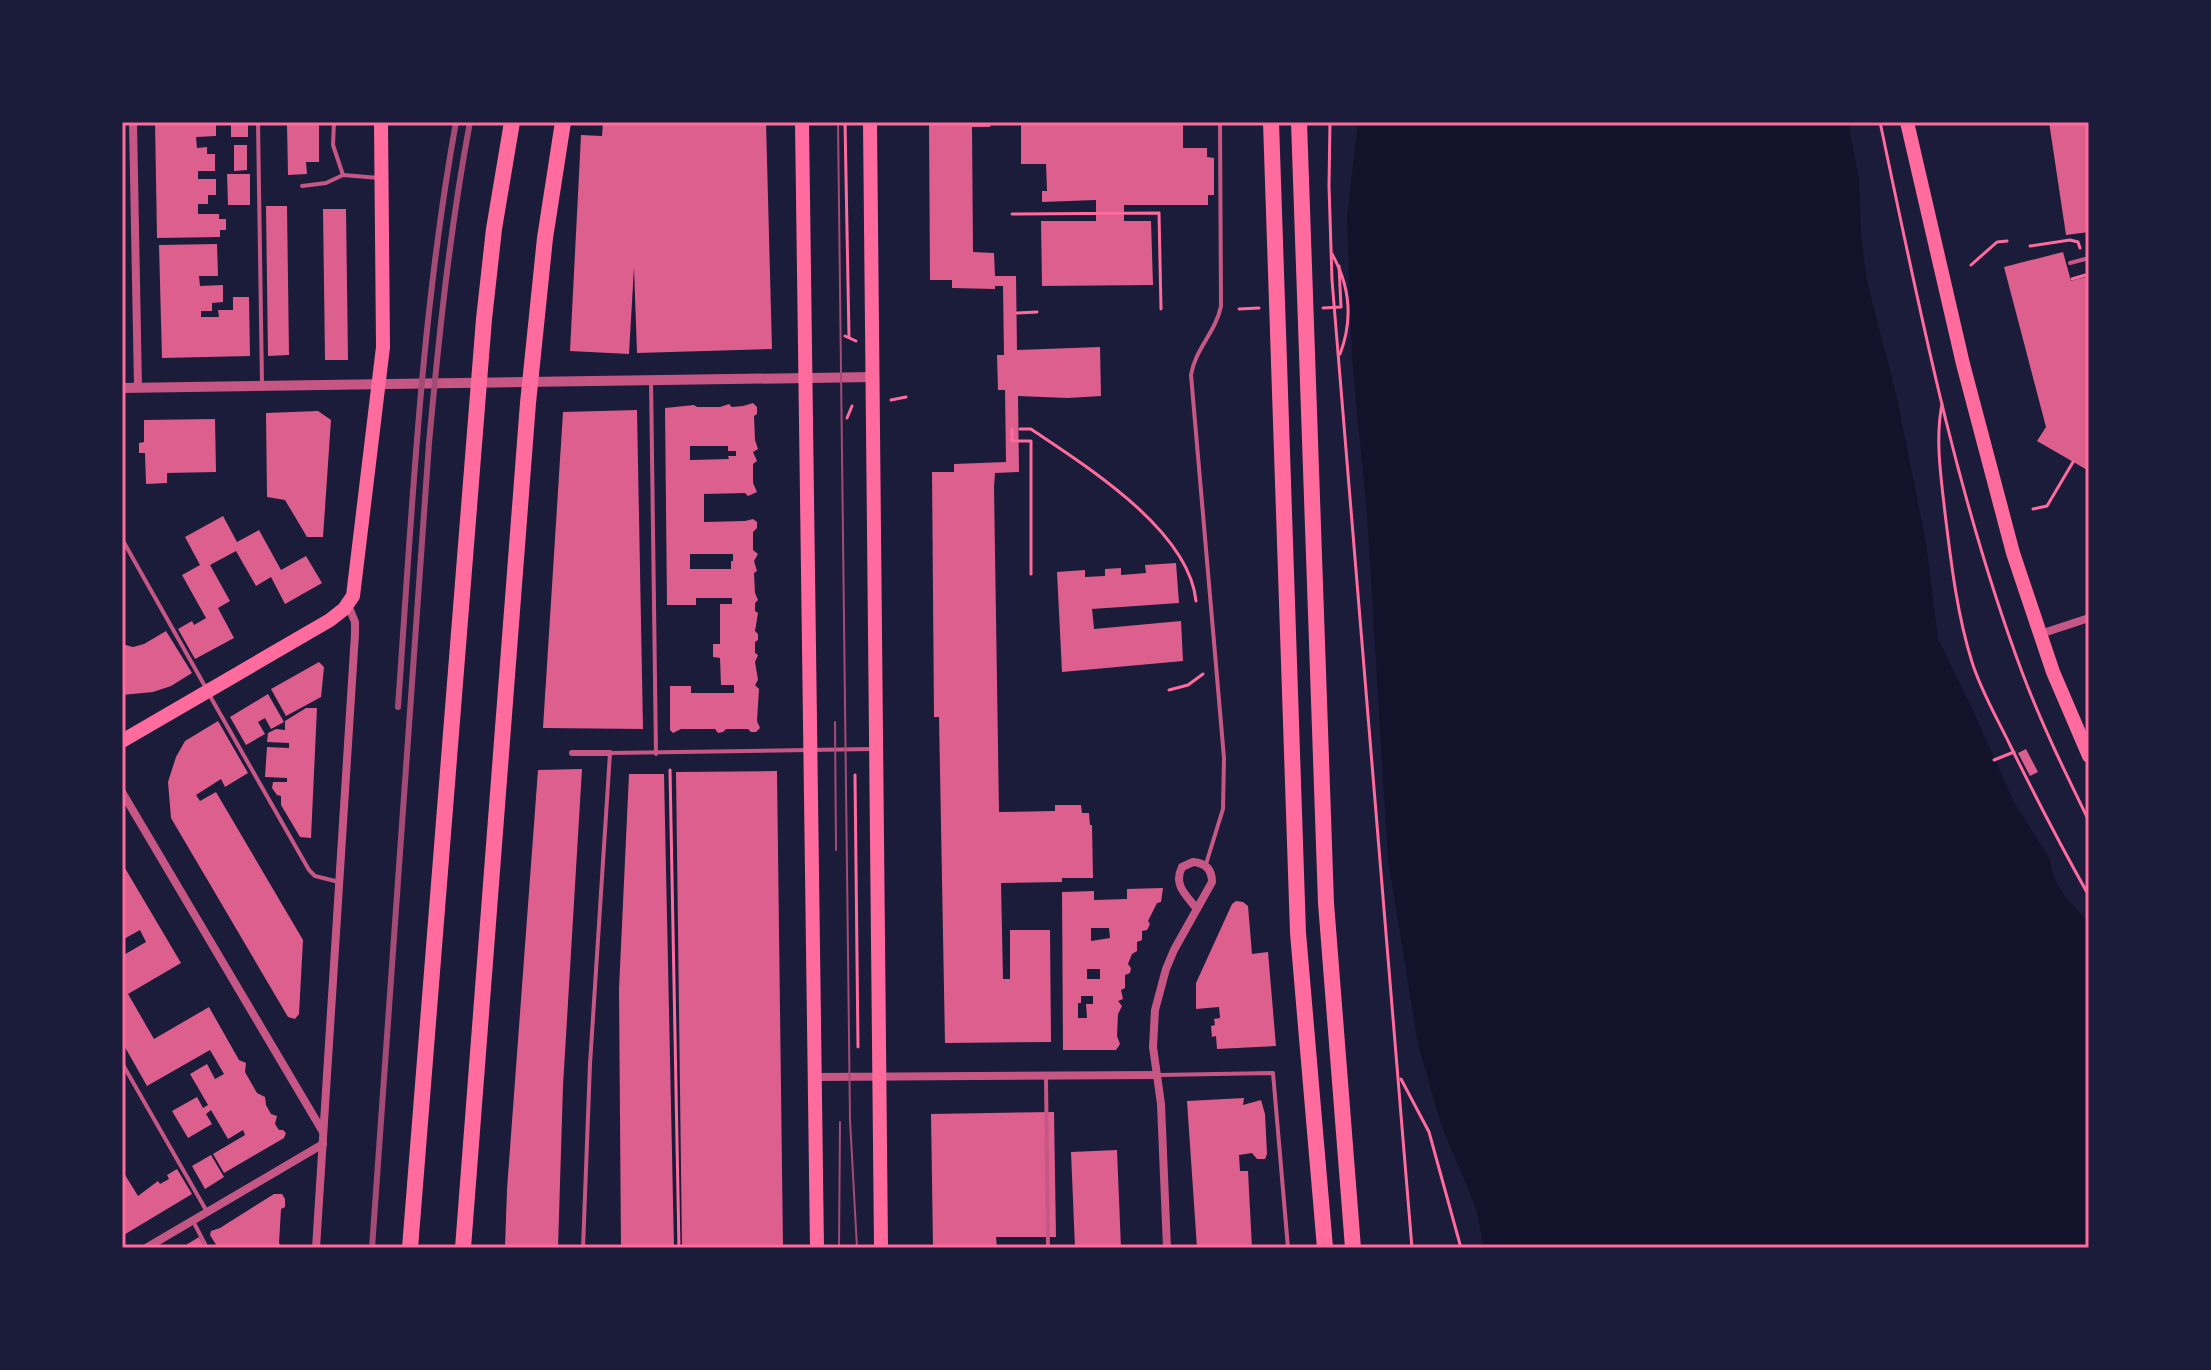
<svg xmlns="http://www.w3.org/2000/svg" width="2211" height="1370" viewBox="0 0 2211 1370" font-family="Literata,serif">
  <rect width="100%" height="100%" fill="#1b1b3a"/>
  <path fill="#12122b" d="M1358,122H1848L1859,179L1861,235L1867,282L1896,394L1926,543L1938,639L1971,706L2014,802L2049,858L2055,880L2065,897L2089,923V1248H1484L1476,1208L1442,1127L1418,1044L1388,859L1367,514L1352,358L1347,217Z"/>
  <g fill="#dd5f8e" fill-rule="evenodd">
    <path d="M155,122H216V136L196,137L197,148L207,147V154H215V171H198V179H216V195H208V204H198V214H219V219H226V230H220V237L157,238Z"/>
    <rect x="231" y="122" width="17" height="15"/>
    <path d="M603,122H766L772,349L637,353L634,267L629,354L570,351L581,135L602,136Z"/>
    <path d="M929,122H992L990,127H972L973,252L994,253L995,276H1016L1017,350L1100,347L1101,396L1068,398L1018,396L1019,472L995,473L994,487L999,812L1055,811V805H1081L1082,813H1089L1090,825H1092L1093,878H1062V882L1001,883L1003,979H1010V930H1050L1051,1042L945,1043L939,717H934L932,472H954V464L1006,462L1005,390H998L997,355H1004L1003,286H995V289L952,288V280H930Z"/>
    <path d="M1021,122H1183V148H1207V157L1214,158V195H1208V205H1124V221H1151L1153,285L1042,286L1041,221H1096V200L1042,202V191H1047L1046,164H1021Z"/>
    <path d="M2049,122H2089V232L2066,235Z"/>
    <path d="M319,123V162H306L307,174L288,175L287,124Z"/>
    <path d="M234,145H247V170L234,171Z"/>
    <path d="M227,174H250V205H228Z"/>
    <path d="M266,206H287L289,355L268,356Z"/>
    <path d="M323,209H346L348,360H325Z"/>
    <path d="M217,244L218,276H199L200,286L223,285V302L212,303V311H201V317H219L218,310H233V297H249L250,356L162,358L159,245Z"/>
    <path d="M2063,252L2071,281L2089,276V471L2037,441L2046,427L2004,267Z"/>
    <path d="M753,403L757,407V414L754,416L755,440L758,449L753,452L757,461L753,464V483L757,492L748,496L745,493L704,494V522L745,521L753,519L757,522V528L753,532V550L758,554L754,561L757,571L754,573L755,593L758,600L755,603V611L758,613L755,631L758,634V640L755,642V653L758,655L755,662L758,680L755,685L759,689L757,721L760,728L756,732H751L748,729H726L723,732L718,733L715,729H681L673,733L670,730V686H691V693H734V685H721L720,658L713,657V644H720V604H732V598H696V605H667L665,408L694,405L697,407H720L729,404L732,407L743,406ZM690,446H728V451H736V456H728L729,459L690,460ZM690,554H733V561H731V569H690Z"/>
    <path d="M637,410L643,729L543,728L563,412Z"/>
    <path d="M318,411L331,420L323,537H307L285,500L267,497L266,413Z"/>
    <path d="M215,419L216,472L167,473V483L146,484L145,453H139V443L144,442V420Z"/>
    <path d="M223,516L237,542L259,530L281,570L306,556L322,583L285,604L271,577L256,586L236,551L210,565L230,601L218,608L234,638L195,659L178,629L192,621L194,625L206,618L182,575L200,565L185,537Z"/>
    <path d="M1176,563L1179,603L1092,609L1093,618L1094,629L1181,621L1183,661L1062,672L1057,572L1085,570V577L1105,576V569L1121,568V575L1146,573L1145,565Z"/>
    <path d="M166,631L192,673L171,686L153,692L122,695V644L133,647L144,644Z"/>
    <path d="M319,662L324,667L321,697L286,716L271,689Z"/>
    <path d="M268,694L284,722L271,729L265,718L258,722L265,734L246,745L230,717Z"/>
    <path d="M306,708H317L311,838L300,837L281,805V796L277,795L272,788L273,782H287V778L265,777L267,747L289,748V743L267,742L268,733L276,729L285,730V721Z"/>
    <path d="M218,721L248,773L225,787L221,779L196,795L200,801L216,792L303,940L299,1014L295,1019L288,1017L171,818L168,782L176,757L185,741Z"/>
    <path d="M2026,749L2038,772L2030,776L2018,753Z"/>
    <path d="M582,769L563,1086L558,1248H505L507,1189L538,770Z"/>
    <path d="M777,771L783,1248H682L676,772Z"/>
    <path d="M629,774H664L674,1248H621L619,989Z"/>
    <path d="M122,863L181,963L128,994L154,1039L209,1007L239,1060L246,1063L245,1072L257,1093L265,1097L266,1105L271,1114L277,1116L275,1124L279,1130H283L286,1133L284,1138L224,1173L213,1154L245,1135L243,1130L228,1139L211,1110L206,1114L212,1124L188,1138L172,1111L197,1097L203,1108L208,1105L190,1074L207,1064L215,1079L224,1074L210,1050L147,1086L122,1042V956L146,942L140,930L122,940Z"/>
    <path d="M1163,888L1161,902L1157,903L1148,921L1150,924L1147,930L1142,931V940L1137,942V951L1132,954L1128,964L1131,968L1130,973L1125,975V988L1121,990L1123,999L1118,1001L1122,1006L1118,1014L1117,1036L1120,1044L1116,1050H1063L1062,892L1094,891V900L1127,899V889ZM1091,928H1109L1110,938L1091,941ZM1087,969H1100V979H1087ZM1081,996H1093V1004H1086L1087,1018H1078V1003H1081Z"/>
    <path d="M1236,901L1243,902L1248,906L1252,954L1268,952L1276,1046L1217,1049L1216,1036L1212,1037L1211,1026L1215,1025L1214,1019L1220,1018L1219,1007L1196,1009V983L1232,904Z"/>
    <path d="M1244,1098L1243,1105L1261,1100L1265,1114L1267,1154L1265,1159H1257L1252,1153L1239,1155L1240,1171H1248L1252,1248H1197L1187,1101Z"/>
    <path d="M1054,1112L1056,1237H996L997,1248H933L931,1114Z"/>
    <path d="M1117,1150L1121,1248H1075L1071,1152Z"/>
    <path d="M211,1155L224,1177L205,1189L192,1166Z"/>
    <path d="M177,1169L192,1194L122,1236V1170L138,1196L158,1181L160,1184L169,1179L167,1175Z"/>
    <path d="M274,1194H282L285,1199V1207L281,1209L279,1243L282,1248H218L210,1235L211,1231L220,1228Z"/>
    <path d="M199,1237L205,1248H181Z"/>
  </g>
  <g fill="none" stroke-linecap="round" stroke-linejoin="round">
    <g stroke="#ff6b9d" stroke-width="3">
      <path d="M845,122L849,337"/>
      <path d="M1330,122L1329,186L1332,280L1412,1248"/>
      <path d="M1880,122C1919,307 1956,495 2022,672C2041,723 2065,772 2089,821"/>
      <path d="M1012,214L1159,213L1161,309"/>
      <path d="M2030,246L2070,240L2078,242L2080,248"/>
      <path d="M1332,254C1350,286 1353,320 1340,354"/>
      <path d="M1971,265L1997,242L2007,241"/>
      <path d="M2072,279L2089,274"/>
      <path d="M1323,308L1341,307L1339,266"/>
      <path d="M1239,309L1259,308"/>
      <path d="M1017,313L1037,312"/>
      <path d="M845,336L856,341"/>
      <path d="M891,400L906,397"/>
      <path d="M1942,404C1935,439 1941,477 1945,513C1951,562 1957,614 1972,662C1981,691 1997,718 2010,745C2035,796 2061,846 2089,896"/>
      <path d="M847,418L852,406"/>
      <path d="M1012,429V441H1031V574"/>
      <path d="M1020,429H1031C1086,466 1189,530 1196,601"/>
      <path d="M2033,509L2047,506L2073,462"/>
      <path d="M1169,690L1188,685L1203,674"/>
      <path d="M1994,760L2014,752"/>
      <path d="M670,770L679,1248"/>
      <path d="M855,775L858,1047"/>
      <path d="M1401,1079L1429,1132L1461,1248"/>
    </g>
    <g stroke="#c65784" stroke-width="4">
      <path d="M258,122L262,384"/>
      <path d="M334,122L333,145L343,175"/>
      <path d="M302,186L326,183L343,175L379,178"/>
      <path d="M2070,263L2089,258"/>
      <path d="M651,380L656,754"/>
      <path d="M122,539L206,688"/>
      <path d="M210,696L309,870L315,876L339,882"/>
      <path d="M1206,864L1223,809L1224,758L1191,375C1195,349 1216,332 1221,306L1220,122"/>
      <path d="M122,1063L206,1210"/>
      <path d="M1159,1075L1273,1073L1288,1248"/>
      <path d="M1046,1078L1048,1248"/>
      <path d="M193,1221L207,1248"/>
      <path d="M583,1248L590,1064L610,753L872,749"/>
    </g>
    <path stroke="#c65784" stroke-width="6" d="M572,753H610"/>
    <g stroke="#c65784" stroke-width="8">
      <path d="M133,122L138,387"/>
      <path d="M2040,634L2089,618"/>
      <path d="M122,792L323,1132"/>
      <path d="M815,1077L1156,1075"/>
      <path d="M146,1248L323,1144"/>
      <path d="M316,1248L355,634V622L348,605"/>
      <path d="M1167,1248L1161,1104L1153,1047L1155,1010L1166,969L1174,950L1212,882C1212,870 1206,863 1193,862L1182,867C1173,885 1186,895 1197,909"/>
    </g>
    <path stroke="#c65784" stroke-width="10" d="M122,388L873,377"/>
    <g stroke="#ff6b9d" stroke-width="14">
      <path d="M802,122L817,1248"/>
      <path d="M870,122L881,1248"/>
    </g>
    <g stroke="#ff6b9d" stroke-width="14">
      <path d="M1907,122L1963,364L2013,553L2053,672L2089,756"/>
      <path d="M122,741L330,620L344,609L353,596L383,347L381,122"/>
    </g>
    <g stroke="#ff6b9d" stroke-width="16">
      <path d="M1271,122L1298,933L1325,1248"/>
      <path d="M1299,122L1326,903L1353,1248"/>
      <path d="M410,1248L484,319L494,229L512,122"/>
      <path d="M463,1248L528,403L545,238L563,122"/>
    </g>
    <g stroke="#a44b75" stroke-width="2">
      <path d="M838,122L850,1120L857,1248"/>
      <path d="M835,722L836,850"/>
      <path d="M839,1248L840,1122"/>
    </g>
    <g stroke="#a44b75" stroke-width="6">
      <path d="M398,707C412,511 421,315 456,122"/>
      <path d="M372,1248L429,443C439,335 450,228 470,122"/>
    </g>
  </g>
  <rect width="2211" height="1370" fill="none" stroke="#1b1b3a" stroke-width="248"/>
  <rect x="124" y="124" width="1963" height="1122" fill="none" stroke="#ff6b9d" stroke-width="3"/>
</svg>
